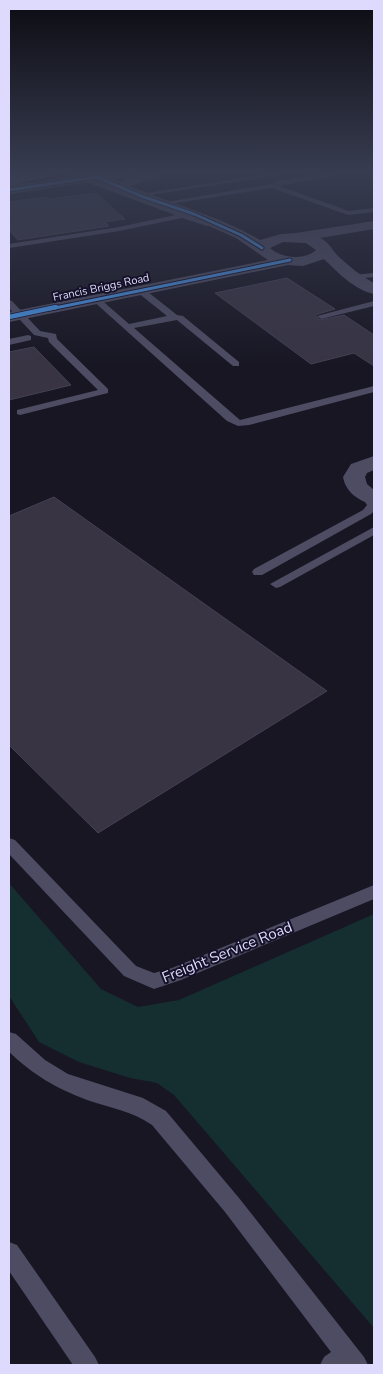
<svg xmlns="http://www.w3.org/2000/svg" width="383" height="1374" viewBox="0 0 383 1374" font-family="'Nunito Sans',sans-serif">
  <rect width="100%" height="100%" fill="#181623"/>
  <path fill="#152e2f" d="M9,883L101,989L138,1007L179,1000L374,914V1328L174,1095L157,1083L130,1078L79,1062L39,1042L9,996Z"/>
  <g fill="#383444" stroke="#454156">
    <path d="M96,193L125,219L105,222L109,226L18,240L9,230V202L45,197L48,199Z"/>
    <path d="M287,278L335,309L315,315L320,320L344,315L374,335V366L354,353L311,364L215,293Z"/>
    <path d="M34,347L71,385L9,400V352Z"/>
    <path d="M54,497L327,691L98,833L9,745V516Z"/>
  </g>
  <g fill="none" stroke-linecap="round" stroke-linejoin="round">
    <g fill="#4d4c63" fill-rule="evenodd">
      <path d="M62,173H72L187,213L211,224L207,226L182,218L119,231L9,248V244L119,227L175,215Z"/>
      <path d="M274,173H292L150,195L147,193Z"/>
      <path d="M329,173H346L279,186L349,211L374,208V212L348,215L272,188L164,205L161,203L271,184L281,180Z"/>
      <path d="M374,273V277L353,279L349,277L353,275Z"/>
      <path d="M137,288H143L177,315L183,316L239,362V366H233L177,320L134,328L240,420L374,386V392L249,425L238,426L227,421L91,299L98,297L129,324L167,316L137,292Z"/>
      <path d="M9,300L12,301L40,331L56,334L57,339L108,389V393L20,415L17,414V410L98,390L49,342L48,338L34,335L9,308Z"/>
      <path d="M374,301V306L321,319L317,316Z"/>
      <path d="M28,335L31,336V340L9,345V339Z"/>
      <path d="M366,491L374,496V511L371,514L262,575H254L252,572L254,569L363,510L367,505L360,494Z"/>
      <path d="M374,527V535L280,587L276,588L270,584Z"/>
      <path d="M9,838L15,840L136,966L154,973L172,968L374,885V899L181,980L154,989L124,976L9,854Z"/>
      <path d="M9,1032L16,1034L45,1060L68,1074L143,1098L166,1111L239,1198L364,1357L368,1365H320L324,1357L331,1352L225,1212L152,1125C132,1111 110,1108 87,1100C54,1087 35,1076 9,1052Z"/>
      <path d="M9,1242L17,1245L95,1357L99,1365H73L9,1271Z"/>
    </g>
    <g fill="#4d4c63" fill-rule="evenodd">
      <path d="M97,173C114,177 130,187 147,193C185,208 225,219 260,240L281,234L296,233L374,221V229L320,238C329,242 332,250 339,257C350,267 361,276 374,283V294C355,290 338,273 324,259L303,266L288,265L9,322V312L268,260L236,238L189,217L136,199L96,181L9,194V186ZM283,242L306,243L316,250C304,261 281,258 270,248Z"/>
      <path d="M374,456V470L367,473L365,477L367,484L374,490V505C359,501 346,493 343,477L351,464Z"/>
    </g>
    <path fill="#4d4c63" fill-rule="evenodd" d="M9,173H31L30,176L9,180Z"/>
    <g fill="#564d67" fill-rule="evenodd">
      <path d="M30,173H53L52,176L9,186V178Z"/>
      <path d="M80,173H131C122,182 89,183 80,173Z"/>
      <path d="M142,173H161L160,176L129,186L122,182L124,179Z"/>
    </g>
    <g stroke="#151128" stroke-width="5">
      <g id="cycleway-far1">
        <path d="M9,190L97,177L141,196L194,214L241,235L262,248"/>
        <path d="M50,309L290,260"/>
      </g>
    </g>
    <g stroke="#151128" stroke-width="6">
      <path id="cycleway" d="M9,317L56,307"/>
    </g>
    <use href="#cycleway-far1" stroke="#468fdf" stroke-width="3"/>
    <use href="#cycleway" stroke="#468fdf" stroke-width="4.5"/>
  </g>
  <linearGradient id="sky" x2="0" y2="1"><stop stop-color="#0d0c13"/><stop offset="0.47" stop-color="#373c50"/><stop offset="1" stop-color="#373c50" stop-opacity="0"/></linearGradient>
  <rect width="383" height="365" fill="url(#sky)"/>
  <g text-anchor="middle" stroke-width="4" stroke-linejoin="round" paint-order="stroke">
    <g font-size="11" fill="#dedafd" stroke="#151128">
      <text transform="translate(101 287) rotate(-12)" y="4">Francis Briggs Road</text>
    </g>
    <g font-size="15" fill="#dedafd" stroke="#151128">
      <text transform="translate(227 952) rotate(-22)" y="5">Freight Service Road</text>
    </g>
  </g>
  <rect width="383" height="1374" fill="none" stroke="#dedafd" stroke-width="20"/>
</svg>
